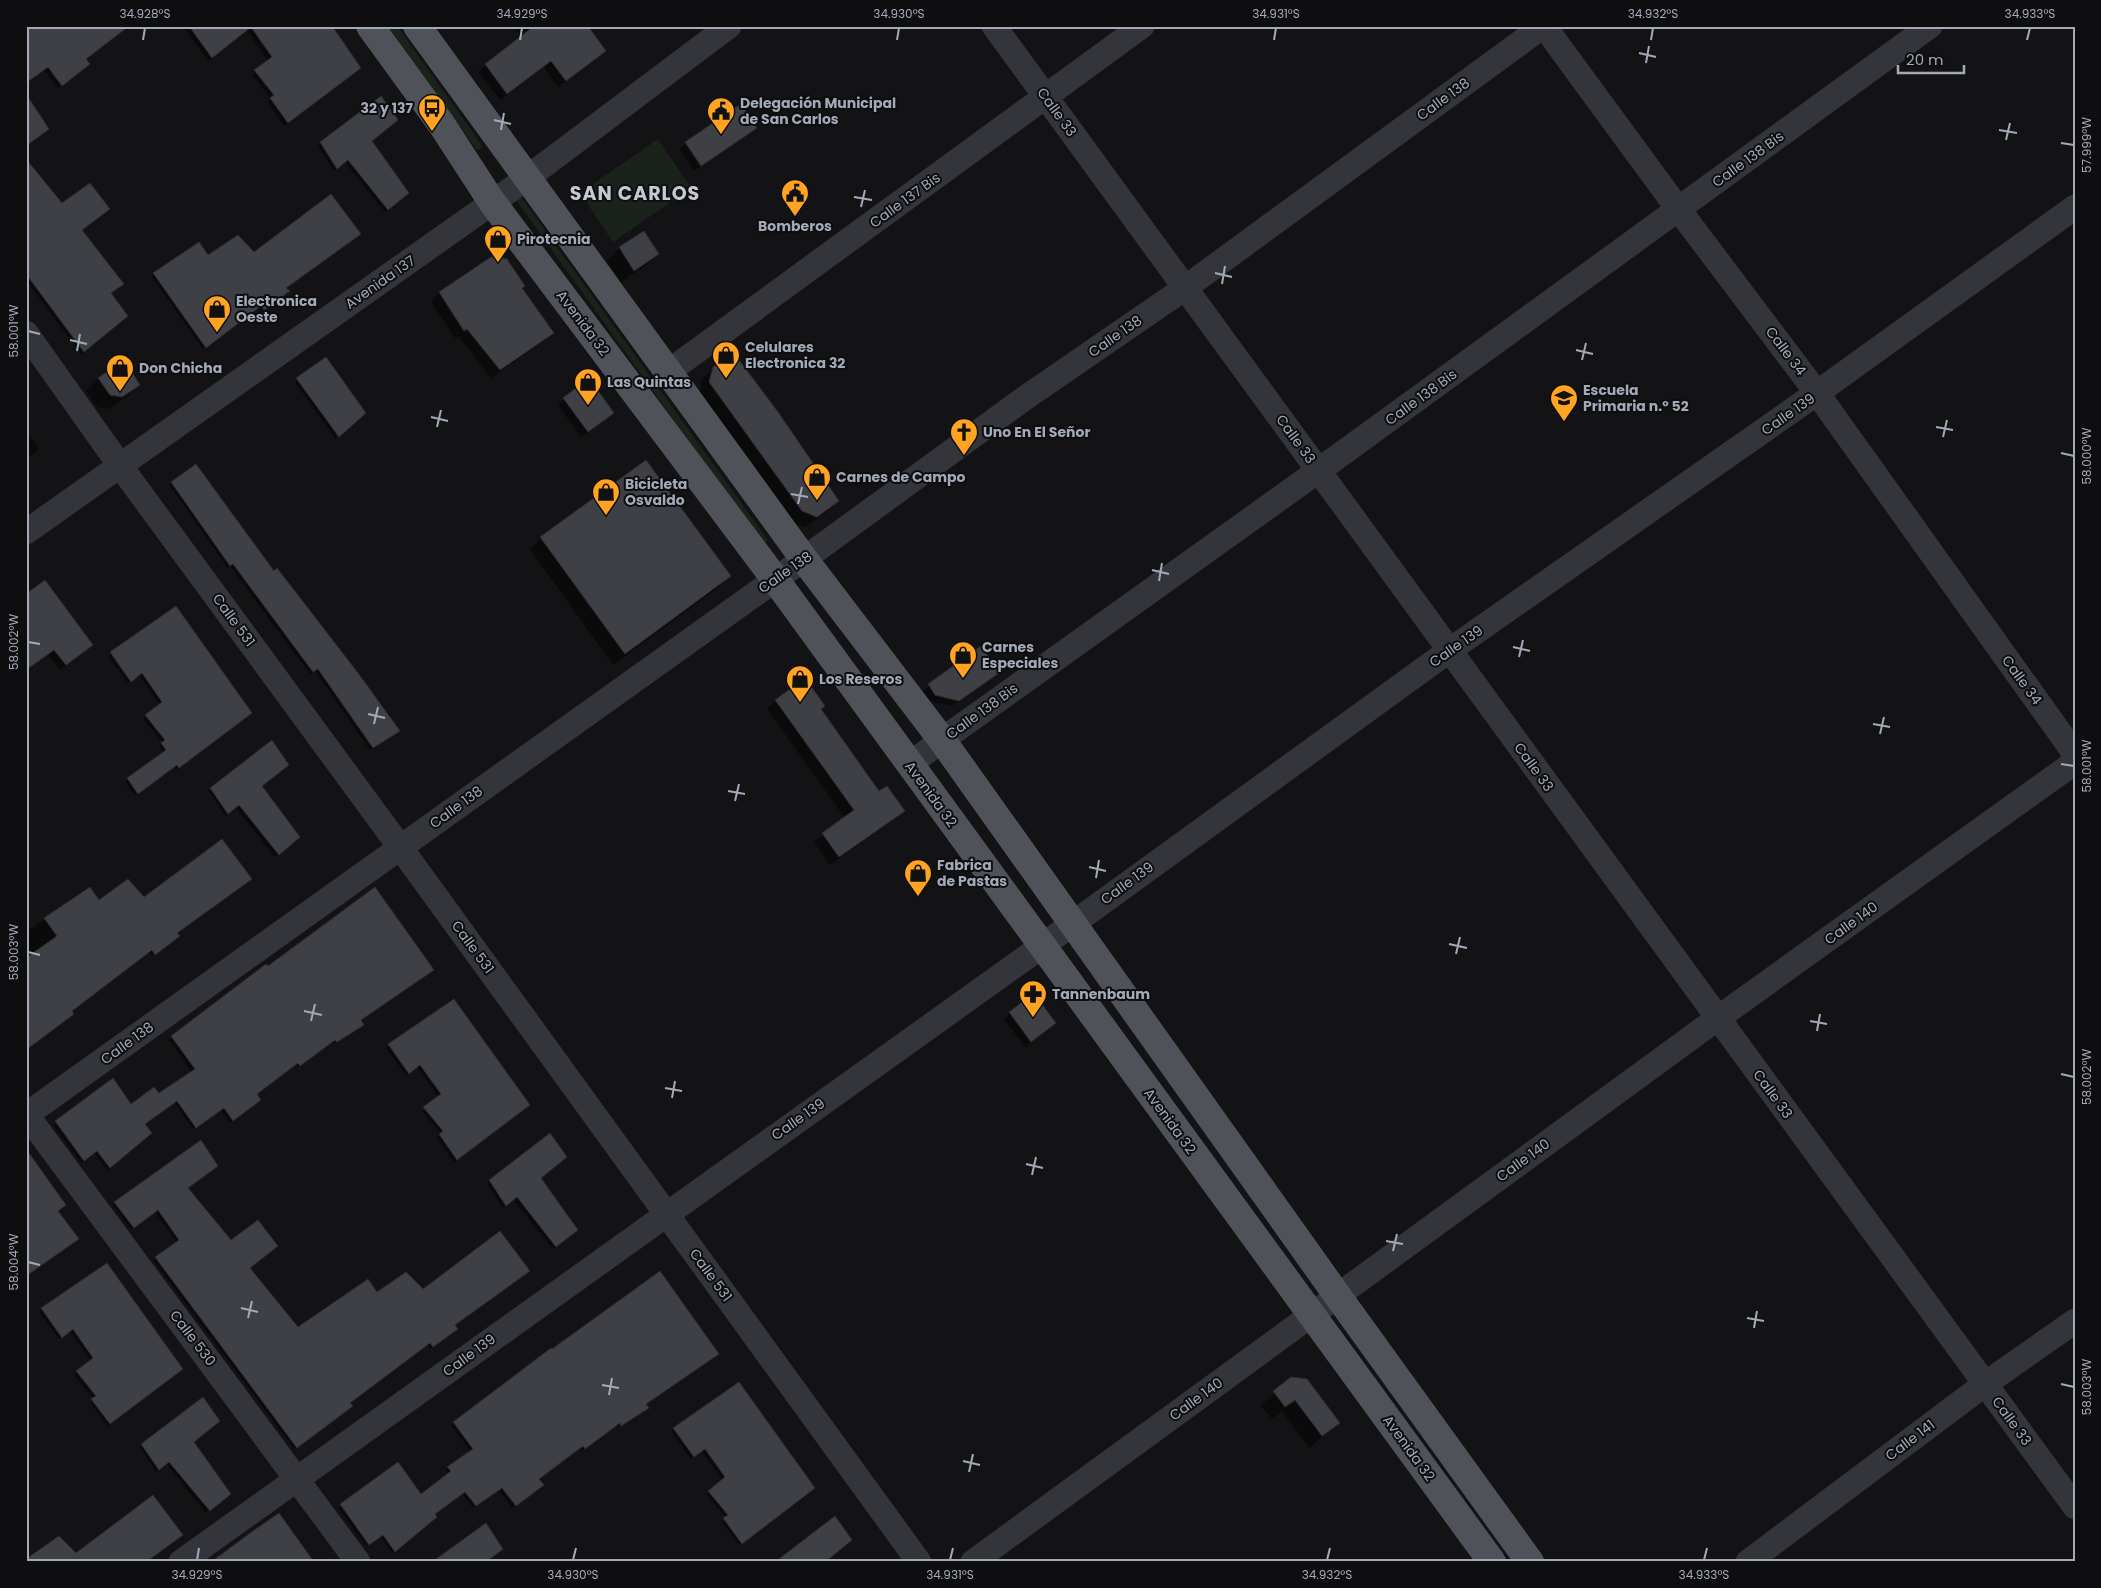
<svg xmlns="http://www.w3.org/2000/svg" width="2101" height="1588" viewBox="0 0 2101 1588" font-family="Poppins,sans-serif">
  <rect width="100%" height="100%" fill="#131315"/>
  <g fill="#1a231b">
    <path d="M388,26H397L483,147L477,150Z"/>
    <path d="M658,139L691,188L613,242L580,193Z"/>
    <path d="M516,190L768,540L762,543L511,193Z"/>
  </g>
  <g fill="#0007">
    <path d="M26,26H134L127,31L125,28L85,59L84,68L58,88L44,70Z"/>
    <path d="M183,26H330L356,71L284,126L267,102L271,99L252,75L268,61L247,30L208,61Z"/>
    <path d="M513,26H586L597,58L558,87L544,67L500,100L478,72L521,37Z"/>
    <path d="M381,97L370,141L405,195L385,212L345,162L334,171L318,146Z"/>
    <path d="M741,105L756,128L694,171L679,149Z"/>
    <path d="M26,161L80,231L110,294L124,318L81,354L26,280Z"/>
    <path d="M643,232L657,254L645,266L621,282L607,261L620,248Z"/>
    <path d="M208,257L285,288V294L261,312L258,308L203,349L151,276L154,274Z"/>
    <path d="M492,258L521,288L553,333L544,341L491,378L458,336L455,338L431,302L439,293Z"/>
    <path d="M714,368L838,501L827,512L805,527L791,522L699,394L702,379Z"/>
    <path d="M99,378L139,385L126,397L109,409L97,407L86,391Z"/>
    <path d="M297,379L361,416L335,438L295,382Z"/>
    <path d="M564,399L612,413L581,437L558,405Z"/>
    <path d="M26,431L39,449L26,460Z"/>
    <path d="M172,483L395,734L370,750L315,671L310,674L230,566L227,567L170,486Z"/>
    <path d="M541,538L729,576L718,588L613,665L530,549Z"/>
    <path d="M26,596L91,645L60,670L48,654L26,670Z"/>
    <path d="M176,608L248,715L176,770L174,767L135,795L125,782L164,753L159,746L163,743L143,719L160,705L139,675L128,683L108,656Z"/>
    <path d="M980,648L998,673L952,706L929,701L922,691Z"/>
    <path d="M776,701L820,709L879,793L903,811L894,819L830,865L814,842L845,818L767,709Z"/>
    <path d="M261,786L296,840L275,857L235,807L225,816L209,791L211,789Z"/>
    <path d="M90,889L99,901L176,933V939L152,956L149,952L71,1012L26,1049V932Z"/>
    <path d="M266,966L359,1021L360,1027L333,1044L332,1041L297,1067L295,1064L256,1094L257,1102L230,1123L220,1109L193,1129L174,1102L144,1124L148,1136L107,1170L94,1153L81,1163L53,1125L113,1080L131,1106L159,1095L192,1072L169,1040Z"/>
    <path d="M454,1000L526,1107L454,1162L437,1138L441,1134L422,1111L439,1097L417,1067L406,1075L386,1048Z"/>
    <path d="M1010,1013L1054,1023L1025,1047L1004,1019Z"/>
    <path d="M550,1134L539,1178L574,1232L553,1249L513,1199L503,1208L487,1183Z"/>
    <path d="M187,1188L297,1329L377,1293L454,1325V1331L430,1349L427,1344L349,1403L348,1409L294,1449L153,1260L177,1243L155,1212L131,1230L113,1205L115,1203Z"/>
    <path d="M107,1264L179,1372L107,1426L90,1402L94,1399L74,1375L91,1361L70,1331L59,1339L39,1312Z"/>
    <path d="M1291,1379L1339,1423L1309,1448L1282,1411L1272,1419L1261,1405Z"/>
    <path d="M739,1384L811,1491L739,1545L722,1522L726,1518L706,1494L723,1481L701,1450L691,1459L671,1431Z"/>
    <path d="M644,1405L647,1408L645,1411L618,1427L616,1425L582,1451L580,1448L538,1480L539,1487L512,1508L499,1490L473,1508L462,1493L433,1514V1520L392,1553L380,1536L366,1546L338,1508L398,1463L421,1496L449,1474L445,1470L448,1467L471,1452L451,1425L454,1423Z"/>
    <path d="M192,1442L227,1496L206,1513L166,1463L156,1472L140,1447L142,1445Z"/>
  </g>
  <g fill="#3e4045" stroke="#2c2d31">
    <path d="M26,26H129L86,59L90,64L62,86L48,67L26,83Z"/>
    <path d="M189,26H332L361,68L288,123L270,98L274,95L254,70L272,57L251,27L212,58Z"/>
    <path d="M534,26H588L606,51L566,81L551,61L507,94L485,64Z"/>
    <path d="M26,94L49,129L26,146Z"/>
    <path d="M381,96L398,120L372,141L409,193L388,210L348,160L337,169L320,142Z"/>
    <path d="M741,104L757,128L701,166L685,142Z"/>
    <path d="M26,159L62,203L90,183L110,209L82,230L124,284L111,293L128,316L84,352L26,274Z"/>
    <path d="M331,194L361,234L286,288L290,291L264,310L261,306L206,348L153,273L199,242L208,255L238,235L254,252Z"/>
    <path d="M644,231L659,254L634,271L619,247Z"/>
    <path d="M491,257L507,259L525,286L522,288L554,333L500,370L467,329L464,331L439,292Z"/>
    <path d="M733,352L778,412L839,501L817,517L802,511L709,382L713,367Z"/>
    <path d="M326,357L366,413L339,437L296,378Z"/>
    <path d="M124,360L140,385L122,397L110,395L98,378Z"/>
    <path d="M589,378L614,413L588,432L563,398Z"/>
    <path d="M646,460L731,576L625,654L540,537Z"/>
    <path d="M196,464L274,571L277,568L358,673L400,731L373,748L318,669L313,672L233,564L230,566L171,482Z"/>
    <path d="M45,580L93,645L66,665L54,650L26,670V594Z"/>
    <path d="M176,606L252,713L179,768L177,765L138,794L127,778L166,750L161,743L165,740L145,715L162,702L142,673L131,682L110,652Z"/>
    <path d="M981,646L999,673L959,701L935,695L928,684Z"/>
    <path d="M805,678L825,706L821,709L879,791L887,786L905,811L839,857L822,833L854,810L775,700Z"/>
    <path d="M272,740L289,765L262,786L300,837L279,855L239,805L228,814L210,788Z"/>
    <path d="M222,839L252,879L177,933L180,936L155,955L152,950L72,1011L74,1014L26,1050V958L57,936L44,918L90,887L99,900L128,879L144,897Z"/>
    <path d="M375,887L434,970L361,1020L364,1025L337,1042L335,1040L300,1066L298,1063L257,1094L261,1100L233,1121L224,1108L196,1128L177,1101L145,1124L152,1133L110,1168L97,1151L84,1161L55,1121L113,1078L131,1104L154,1087L159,1093L195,1069L171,1036L266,964L268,966Z"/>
    <path d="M454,999L530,1105L457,1160L439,1134L443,1131L423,1107L441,1094L420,1065L409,1074L388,1044Z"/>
    <path d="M1026,999L1041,1003L1056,1023L1031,1042L1009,1012Z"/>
    <path d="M550,1133L567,1157L541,1178L578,1230L556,1247L517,1197L506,1206L489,1180Z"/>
    <path d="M201,1140L218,1166L188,1188L231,1240L258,1220L278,1246L250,1268L298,1327L368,1279L377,1292L406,1272L423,1289L500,1231L530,1271L455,1325L458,1329L433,1347L430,1343L350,1403L353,1406L297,1448L155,1257L179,1240L158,1210L134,1228L114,1202Z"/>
    <path d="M26,1149L66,1205L58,1211L79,1239L26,1276Z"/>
    <path d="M107,1263L183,1369L110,1424L91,1399L96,1396L76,1371L93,1358L73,1329L62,1338L41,1308Z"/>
    <path d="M660,1271L719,1354L646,1404L649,1408L621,1426L620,1423L585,1449L583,1446L539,1479L544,1485L516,1506L502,1488L476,1506L465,1492L435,1514L437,1517L395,1552L383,1535L369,1545L340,1504L398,1462L421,1494L451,1471L447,1467L473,1449L453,1422L551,1348L552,1349Z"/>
    <path d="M1291,1377L1307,1379L1340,1423L1322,1436L1295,1400L1285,1407L1273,1391Z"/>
    <path d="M739,1382L815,1488L742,1544L723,1518L728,1515L708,1491L725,1477L705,1449L694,1457L673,1428Z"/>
    <path d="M203,1397L220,1421L194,1442L231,1494L210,1511L169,1462L159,1470L141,1444Z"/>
    <path d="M153,1495L183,1535L146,1562H26V1559L59,1536L76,1553Z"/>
    <path d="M279,1513L314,1562H211L253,1531Z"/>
    <path d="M835,1516L852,1540L825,1562H775Z"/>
    <path d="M486,1523L503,1549L486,1562H432Z"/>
  </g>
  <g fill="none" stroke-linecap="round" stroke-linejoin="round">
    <g stroke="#33353a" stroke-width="25">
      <path d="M994,26L2075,1507"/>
      <path d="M1544,26L1679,210L1817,393L2075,754"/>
      <path d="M26,333L121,467L400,847L919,1562"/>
      <path d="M668,372L1142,26"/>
      <path d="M26,532L527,178L729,26"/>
      <path d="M910,764L942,740L1318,471L1930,26"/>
      <path d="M26,1114L358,1562"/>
      <path d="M26,1115L804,559L1025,398L1185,288L1543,26"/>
      <path d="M181,1562L1042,946L1450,650L1817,393L2075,207"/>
      <path d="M973,1562L1718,1018L2075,762"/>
      <path d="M1748,1562L1985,1384L2075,1321"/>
    </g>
    <g stroke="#4f5259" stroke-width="28">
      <path d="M370,26L442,125L492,202L775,579L1492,1562"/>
      <path d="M417,26L804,559L942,740L1337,1295L1530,1562"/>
    </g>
  </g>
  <path fill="none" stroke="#a3aab7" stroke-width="2" d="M143,40L145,28M520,40L522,28M897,40L899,28M1274,40L1276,28M1651,40L1653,28M2027,40L2030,28M1639,53L1656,57M1646,63L1649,46M494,120L511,124M501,130L504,113M1999,130L2017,133M2006,140L2010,123M2061,143L2074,145M854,197L872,200M861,207L865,190M1215,273L1232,277M1222,284L1225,266M28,331L40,334M70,340L87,344M1576,350L1593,354M77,351L80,334M1582,360L1586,343M431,417L448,421M437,427L441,410M1936,427L1953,430M1943,437L1947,420M2061,453L2074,456M791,494L808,497M798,504L802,487M1152,570L1169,574M1159,581L1162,563M28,642L40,644M1513,647L1530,651M1519,657L1523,640M368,714L385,718M374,724L378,707M1873,724L1890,727M1880,734L1884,717M2061,764L2074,766M728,791L745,794M735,801L739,784M1089,867L1106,871M1096,878L1099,860M1449,944L1467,948M28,952L40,955M1456,954L1460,937M304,1011L322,1015M311,1021L315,1004M1810,1021L1827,1024M1817,1031L1820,1014M2061,1074L2074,1077M665,1088L682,1091M672,1098L675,1081M1026,1164L1043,1168M1032,1175L1036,1157M1386,1241L1403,1244M1393,1251L1397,1234M28,1262L40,1265M241,1308L258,1312M248,1318L252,1301M1747,1318L1764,1321M1754,1328L1757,1311M2061,1384L2074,1387M602,1385L619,1388M609,1395L612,1378M963,1461L980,1465M969,1472L973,1454M197,1560L199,1548M573,1560L576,1548M950,1560L953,1548M1327,1560L1330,1548M1704,1560L1707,1548"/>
  <defs>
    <g id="bus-pin" transform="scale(1.4375)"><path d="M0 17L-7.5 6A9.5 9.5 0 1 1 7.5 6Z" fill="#ffa320" stroke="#0e0e10"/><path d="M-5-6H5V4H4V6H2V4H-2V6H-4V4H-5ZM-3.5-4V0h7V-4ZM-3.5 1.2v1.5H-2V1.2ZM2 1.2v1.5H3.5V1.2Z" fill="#111"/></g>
    <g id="civic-pin" transform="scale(1.4375)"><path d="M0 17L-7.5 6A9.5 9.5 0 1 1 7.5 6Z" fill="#ffa320" stroke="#0e0e10"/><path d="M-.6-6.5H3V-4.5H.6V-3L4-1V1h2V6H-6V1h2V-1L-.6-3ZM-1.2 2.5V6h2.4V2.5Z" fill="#111"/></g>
    <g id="shop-pin" transform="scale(1.4375)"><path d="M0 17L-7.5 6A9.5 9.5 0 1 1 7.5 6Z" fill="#ffa320" stroke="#0e0e10"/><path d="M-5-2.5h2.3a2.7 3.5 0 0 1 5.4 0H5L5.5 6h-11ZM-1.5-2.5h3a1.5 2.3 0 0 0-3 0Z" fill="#111"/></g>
    <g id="school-pin" transform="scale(1.4375)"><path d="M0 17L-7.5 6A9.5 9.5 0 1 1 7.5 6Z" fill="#ffa320" stroke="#0e0e10"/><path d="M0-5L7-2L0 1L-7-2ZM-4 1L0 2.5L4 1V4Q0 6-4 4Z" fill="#111"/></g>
    <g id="church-pin" transform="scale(1.4375)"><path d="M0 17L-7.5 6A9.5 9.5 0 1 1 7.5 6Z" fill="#ffa320" stroke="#0e0e10"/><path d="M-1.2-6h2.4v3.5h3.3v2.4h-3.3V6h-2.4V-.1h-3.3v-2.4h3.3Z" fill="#111"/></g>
    <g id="pharmacy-pin" transform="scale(1.4375)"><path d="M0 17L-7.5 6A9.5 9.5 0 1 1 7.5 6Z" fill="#ffa320" stroke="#0e0e10"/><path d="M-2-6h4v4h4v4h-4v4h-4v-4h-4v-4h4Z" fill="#111"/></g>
  </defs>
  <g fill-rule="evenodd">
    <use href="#bus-pin" x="432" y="108"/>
    <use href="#civic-pin" x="721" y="111"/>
    <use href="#civic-pin" x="795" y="193"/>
    <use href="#shop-pin" x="498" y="239"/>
    <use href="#shop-pin" x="217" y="309"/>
    <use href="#shop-pin" x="726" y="355"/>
    <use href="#shop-pin" x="120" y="368"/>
    <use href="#shop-pin" x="588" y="382"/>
    <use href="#school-pin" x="1564" y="398"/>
    <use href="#church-pin" x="964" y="432"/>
    <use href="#shop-pin" x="817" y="477"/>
    <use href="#shop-pin" x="606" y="492"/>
    <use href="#shop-pin" x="963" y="655"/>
    <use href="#shop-pin" x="800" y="679"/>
    <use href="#shop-pin" x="918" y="873"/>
    <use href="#pharmacy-pin" x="1033" y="994"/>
  </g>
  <g text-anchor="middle" stroke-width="4" stroke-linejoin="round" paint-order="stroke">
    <g font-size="14" fill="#a3aab7" stroke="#0e0e10">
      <text transform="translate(1443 99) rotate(-36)" y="5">Calle 138</text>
      <text transform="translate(1057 112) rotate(54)" y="5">Calle 33</text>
      <text transform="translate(1748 159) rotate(-36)" y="5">Calle 138 Bis</text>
      <text transform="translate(905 200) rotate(-36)" y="5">Calle 137 Bis</text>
      <text transform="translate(380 282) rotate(-35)" y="5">Avenida 137</text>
      <text transform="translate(583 323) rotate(53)" y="5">Avenida 32</text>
      <text transform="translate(1115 336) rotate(-35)" y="5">Calle 138</text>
      <text transform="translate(1786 351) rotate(53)" y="5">Calle 34</text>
      <text transform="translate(1421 397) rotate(-36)" y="5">Calle 138 Bis</text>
      <text transform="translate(1788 414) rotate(-35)" y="5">Calle 139</text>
      <text transform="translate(1296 439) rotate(54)" y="5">Calle 33</text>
      <text transform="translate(785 572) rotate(-35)" y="5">Calle 138</text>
      <text transform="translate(234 620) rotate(54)" y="5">Calle 531</text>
      <text transform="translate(1456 646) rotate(-35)" y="5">Calle 139</text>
      <text transform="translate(2022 680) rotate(54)" y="5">Calle 34</text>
      <text transform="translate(982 711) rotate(-36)" y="5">Calle 138 Bis</text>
      <text transform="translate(1534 767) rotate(54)" y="5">Calle 33</text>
      <text transform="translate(931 794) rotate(54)" y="5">Avenida 32</text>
      <text transform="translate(456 807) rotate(-36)" y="5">Calle 138</text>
      <text transform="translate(1127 883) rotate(-36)" y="5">Calle 139</text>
      <text transform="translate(1851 923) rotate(-36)" y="5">Calle 140</text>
      <text transform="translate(473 947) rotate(54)" y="5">Calle 531</text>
      <text transform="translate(127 1043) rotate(-36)" y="5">Calle 138</text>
      <text transform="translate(1773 1094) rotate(54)" y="5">Calle 33</text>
      <text transform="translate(798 1119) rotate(-35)" y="5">Calle 139</text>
      <text transform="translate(1170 1121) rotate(54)" y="5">Avenida 32</text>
      <text transform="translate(1523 1160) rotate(-36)" y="5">Calle 140</text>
      <text transform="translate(711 1275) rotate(54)" y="5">Calle 531</text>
      <text transform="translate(193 1338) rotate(53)" y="5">Calle 530</text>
      <text transform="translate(469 1355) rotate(-36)" y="5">Calle 139</text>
      <text transform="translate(1196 1399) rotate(-36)" y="5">Calle 140</text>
      <text transform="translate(2012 1421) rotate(54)" y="5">Calle 33</text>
      <text transform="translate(1910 1440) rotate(-37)" y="5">Calle 141</text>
      <text transform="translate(1409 1448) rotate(54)" y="5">Avenida 32</text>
    </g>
    <g font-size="14" font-weight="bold" fill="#a3aab7" stroke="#0e0e10" text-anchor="start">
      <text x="740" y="108">Delegación Municipal<tspan x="740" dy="16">de San Carlos</tspan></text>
      <text x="413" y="113" text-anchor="end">32 y 137</text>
      <text x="795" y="231" text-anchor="middle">Bomberos</text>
      <text x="517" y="244">Pirotecnia</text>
      <text x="236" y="306">Electronica<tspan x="236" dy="16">Oeste</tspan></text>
      <text x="745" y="352">Celulares<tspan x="745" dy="16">Electronica 32</tspan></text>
      <text x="139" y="373">Don Chicha</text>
      <text x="607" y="387">Las Quintas</text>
      <text x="1583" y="395">Escuela<tspan x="1583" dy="16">Primaria n.° 52</tspan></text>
      <text x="983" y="437">Uno En El Señor</text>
      <text x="836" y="482">Carnes de Campo</text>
      <text x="625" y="489">Bicicleta<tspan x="625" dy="16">Osvaldo</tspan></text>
      <text x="982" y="652">Carnes<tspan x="982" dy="16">Especiales</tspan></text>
      <text x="819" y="684">Los Reseros</text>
      <text x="937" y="870">Fabrica<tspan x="937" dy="16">de Pastas</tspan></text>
      <text x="1052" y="999">Tannenbaum</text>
    </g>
    <g font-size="19" font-weight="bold" letter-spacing="1" fill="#c4c9d2" stroke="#0e0e10">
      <text x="635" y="200">SAN CARLOS</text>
    </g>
  </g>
  <rect width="2101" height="1588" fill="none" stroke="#0e0e10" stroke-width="55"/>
  <path d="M1898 65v8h66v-8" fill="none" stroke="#a3aab7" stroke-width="2.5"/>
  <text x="1906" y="65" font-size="15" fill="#a3aab7" stroke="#0e0e10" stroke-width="4" paint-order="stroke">20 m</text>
  <rect x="28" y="28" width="2046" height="1532" fill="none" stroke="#a3aab7" stroke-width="2"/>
  <g font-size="12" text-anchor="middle" fill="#a3aab7">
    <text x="145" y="18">34.928°S</text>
    <text x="522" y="18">34.929°S</text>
    <text x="899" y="18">34.930°S</text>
    <text x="1276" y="18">34.931°S</text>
    <text x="1653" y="18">34.932°S</text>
    <text x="2030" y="18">34.933°S</text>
    <text transform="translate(2087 145) rotate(-90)" y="4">57.999°W</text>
    <text transform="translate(14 331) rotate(-90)" y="4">58.001°W</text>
    <text transform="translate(2087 456) rotate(-90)" y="4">58.000°W</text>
    <text transform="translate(14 642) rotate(-90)" y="4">58.002°W</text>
    <text transform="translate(2087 766) rotate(-90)" y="4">58.001°W</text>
    <text transform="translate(14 952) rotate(-90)" y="4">58.003°W</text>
    <text transform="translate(2087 1077) rotate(-90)" y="4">58.002°W</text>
    <text transform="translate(14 1262) rotate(-90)" y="4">58.004°W</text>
    <text transform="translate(2087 1387) rotate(-90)" y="4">58.003°W</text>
    <text x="197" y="1579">34.929°S</text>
    <text x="573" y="1579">34.930°S</text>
    <text x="950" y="1579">34.931°S</text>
    <text x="1327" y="1579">34.932°S</text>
    <text x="1704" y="1579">34.933°S</text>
  </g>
</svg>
